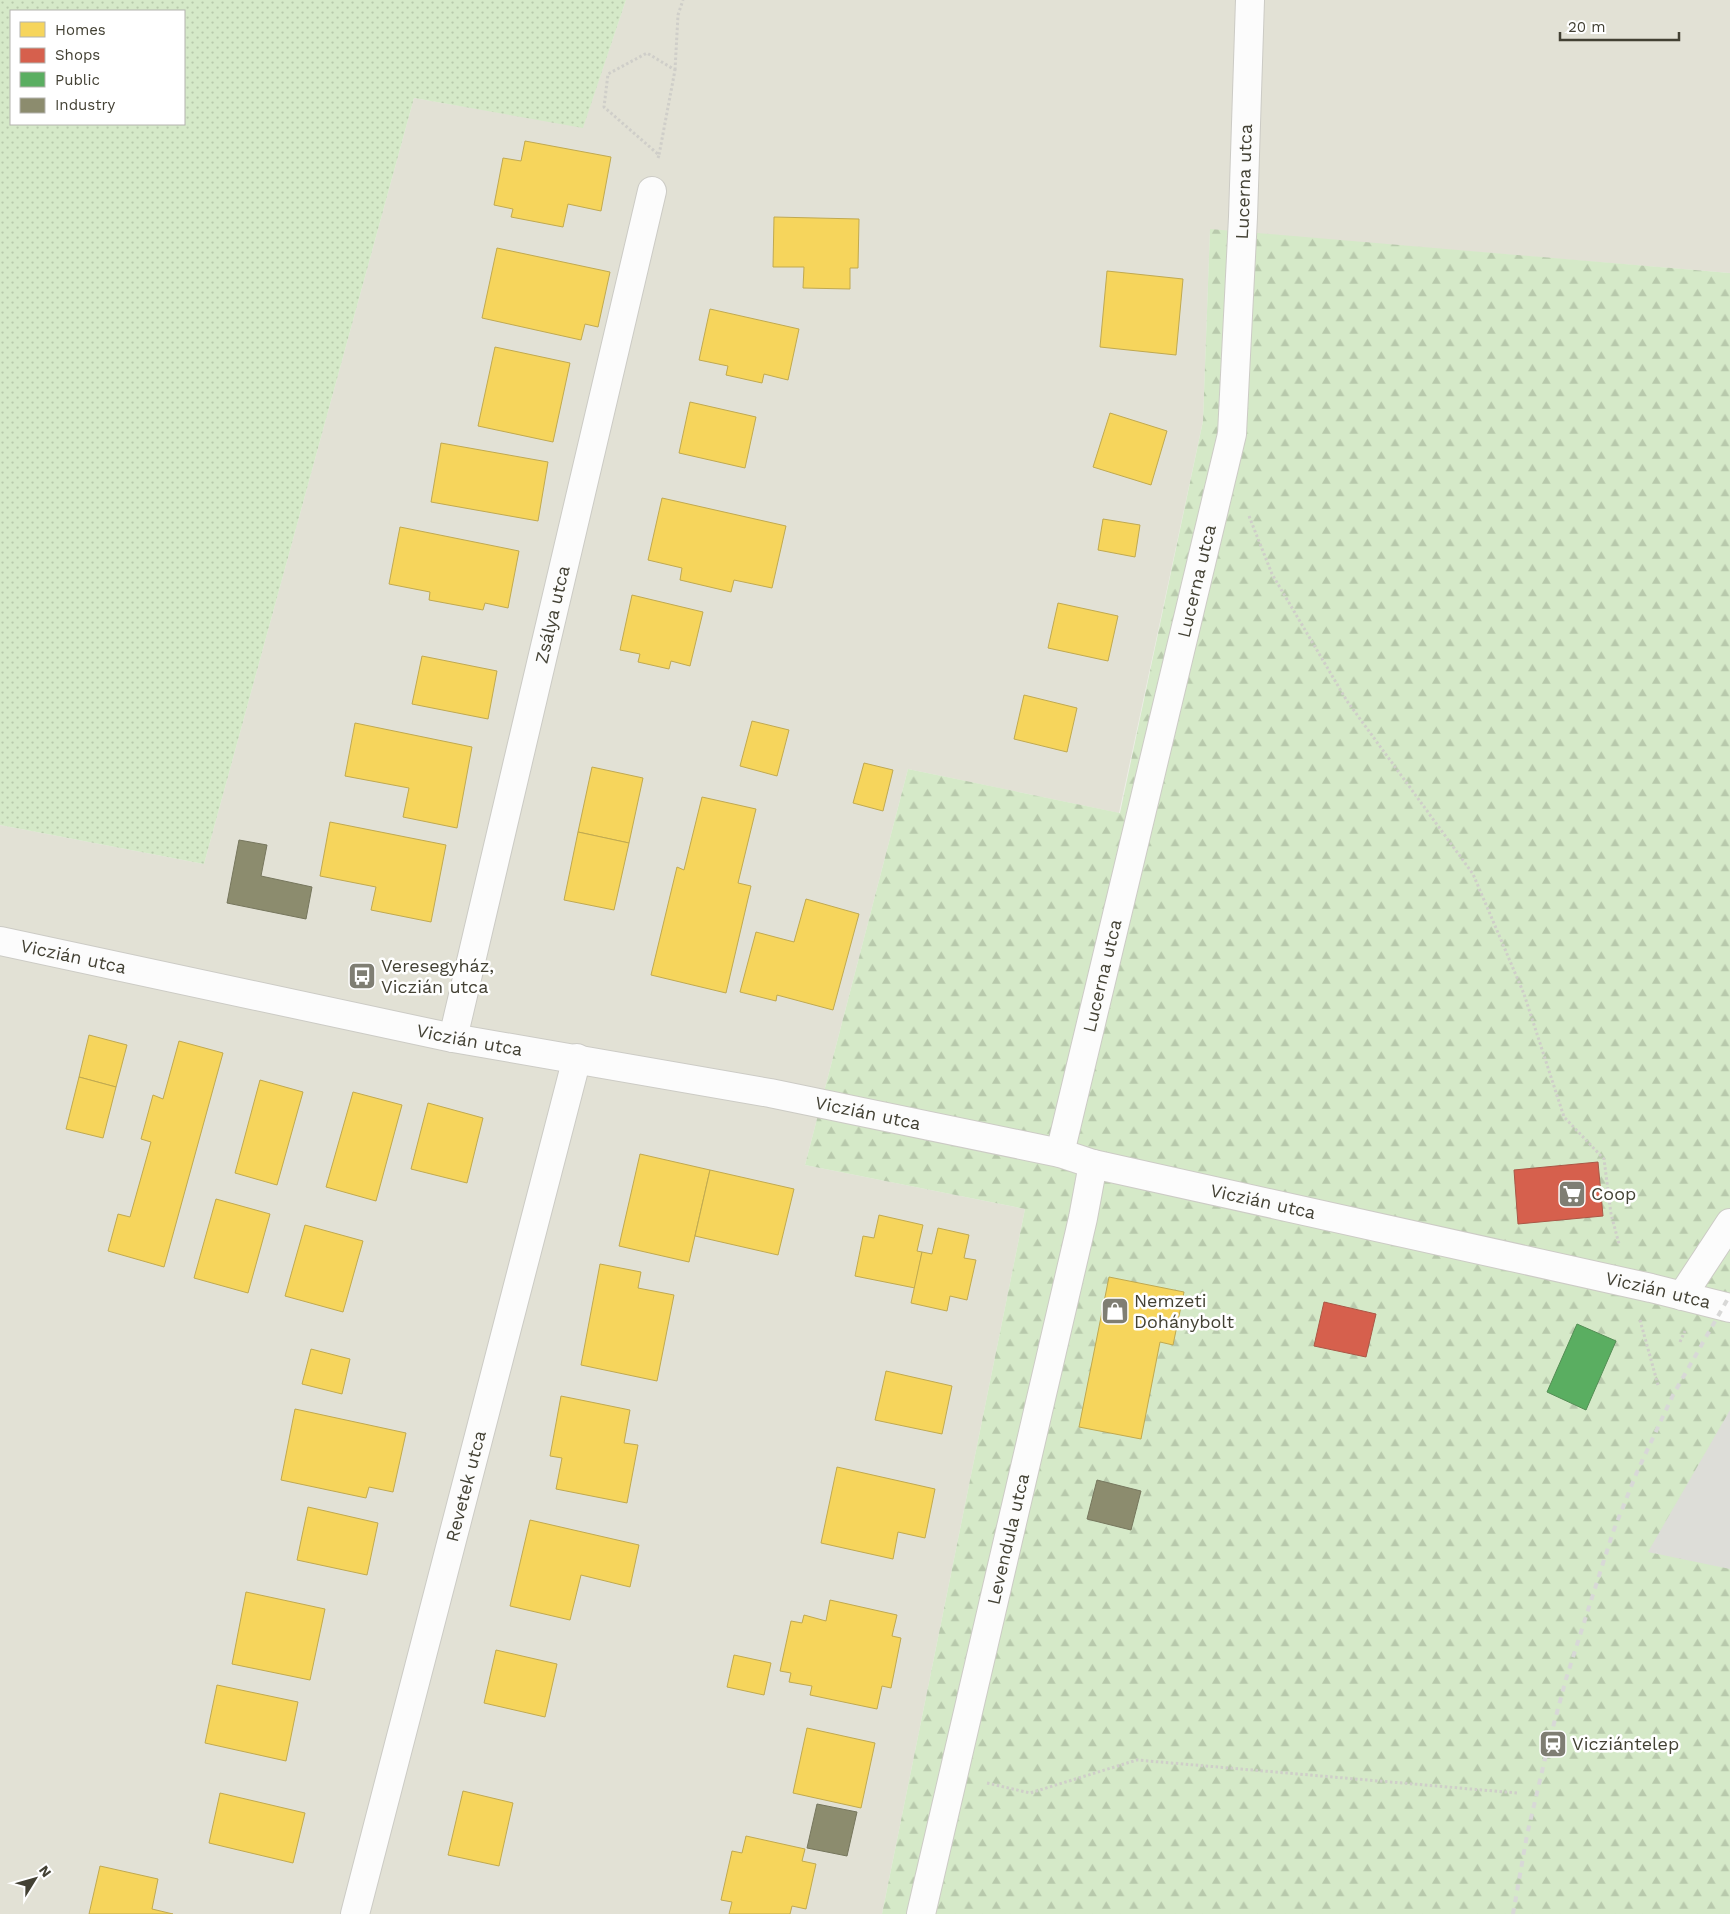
<svg xmlns="http://www.w3.org/2000/svg" width="1730" height="1914" viewBox="0 0 1730 1914" font-family="'Work Sans',sans-serif">
  <defs>
    <pattern id="grass-dots" width="8" height="8" patternUnits="userSpaceOnUse" patternTransform="scale(1.25)"><rect width="8" height="8" fill="#d5e9c8"/><path d="M2 2h.1M6 6h.1" fill="none" stroke="#b8c9ac" stroke-width="1.8" stroke-linecap="round"/></pattern>
    <pattern id="forest-firs" width="22" height="20" patternUnits="userSpaceOnUse" patternTransform="scale(1.25)"><rect width="22" height="20" fill="#d5e9c8"/><path d="M5 1l3.5 6h-7zM16 11l3.5 6h-7z" fill="#b8c9ac"/></pattern>
  </defs>
  <rect width="100%" height="100%" fill="#eeeee8"/>
  <path fill="#e2e1d5" d="M626,0H1730V273L1210,230L1203,421L1119,813L908,769L805,1165L1025,1209L882,1914H0V825L204,864L414,98L583,127Z"/>
  <path fill="url(#grass-dots)" fill-rule="evenodd" d="M0,0H626L583,128L414,98L204,864L0,825ZM184,11V124H11V11Z"/>
  <path fill="url(#forest-firs)" d="M1210,229L1730,273V1914H882L1025,1209L805,1165L908,769L1120,813L1203,421Z"/>
  <path fill="#ddddd8" d="M1730,1410V1569L1648,1552Z"/>
  <g fill="#f6d55c" stroke="#c0a950">
    <path d="M525,141L611,157L601,211L568,204L563,227L511,217L513,209L494,205L503,158L521,161Z"/>
    <path d="M774,217L859,219L858,268H850V289L803,288L804,267H773Z"/>
    <path d="M497,248L610,272L598,327L585,324L581,340L482,318Z"/>
    <path d="M1107,271L1183,279L1176,355L1100,347Z"/>
    <path d="M710,309L799,329L788,380L764,374L762,383L726,375L728,366L699,360Z"/>
    <path d="M495,347L570,363L553,442L478,426Z"/>
    <path d="M690,402L756,417L745,468L679,453Z"/>
    <path d="M1110,413L1167,431L1151,485L1093,467Z"/>
    <path d="M441,443L548,462L538,521L431,502Z"/>
    <path d="M662,498L786,526L772,588L734,580L731,592L680,580L682,568L648,560Z"/>
    <path d="M1103,519L1140,525L1135,557L1098,550Z"/>
    <path d="M400,527L519,551L508,608L485,603L483,610L429,600L430,592L389,584Z"/>
    <path d="M632,595L703,612L690,666L671,661L669,669L638,662L640,654L620,650Z"/>
    <path d="M1058,603L1118,616L1108,661L1048,648Z"/>
    <path d="M422,656L497,671L488,719L412,704Z"/>
    <path d="M1024,695L1077,708L1067,752L1014,739Z"/>
    <path d="M752,721L789,730L777,776L740,766Z"/>
    <path d="M355,723L472,747L457,828L403,817L409,788L345,776Z"/>
    <path d="M864,763L893,770L883,811L853,803Z"/>
    <path d="M592,767L643,778L629,843L578,832Z"/>
    <path d="M702,797L756,809L738,883L751,886L726,993L651,975L677,867L684,870Z"/>
    <path d="M330,822L446,845L431,922L371,910L376,887L320,876Z"/>
    <path d="M578,832L629,843L614,910L564,900Z"/>
    <path d="M806,899L859,914L833,1010L777,995L776,1001L740,992L756,932L794,942Z"/>
    <path d="M89,1035L127,1045L116,1087L79,1077Z"/>
    <path d="M179,1041L223,1053L164,1267L108,1251L118,1214L130,1217L151,1142L141,1139L153,1095L163,1099Z"/>
    <path d="M79,1077L116,1087L103,1138L66,1129Z"/>
    <path d="M260,1080L303,1092L277,1185L235,1173Z"/>
    <path d="M353,1092L402,1105L376,1201L326,1187Z"/>
    <path d="M428,1103L483,1118L467,1183L411,1169Z"/>
    <path d="M640,1154L710,1170L689,1262L619,1246Z"/>
    <path d="M710,1170L794,1189L778,1255L695,1236Z"/>
    <path d="M216,1199L270,1214L248,1293L194,1278Z"/>
    <path d="M879,1215L923,1225L917,1251L922,1252L915,1288L855,1276L863,1236L874,1238Z"/>
    <path d="M305,1225L363,1241L343,1312L285,1296Z"/>
    <path d="M938,1228L969,1235L964,1258L976,1260L967,1300L950,1296L947,1311L911,1303L922,1252L932,1254Z"/>
    <path d="M600,1264L641,1272L638,1288L674,1295L657,1381L581,1365Z"/>
    <path d="M1109,1277L1184,1292L1173,1345L1160,1342L1141,1439L1079,1427Z"/>
    <path d="M311,1349L350,1359L342,1394L302,1384Z"/>
    <path d="M886,1371L952,1386L942,1434L875,1420Z"/>
    <path d="M561,1396L630,1410L624,1443L638,1445L627,1503L556,1489L562,1458L550,1456Z"/>
    <path d="M295,1409L406,1433L393,1492L369,1487L366,1498L281,1480Z"/>
    <path d="M837,1467L935,1489L925,1538L898,1532L893,1559L821,1543Z"/>
    <path d="M308,1507L378,1523L367,1575L297,1560Z"/>
    <path d="M530,1520L639,1545L630,1587L581,1575L570,1620L510,1606Z"/>
    <path d="M246,1592L325,1609L310,1680L232,1664Z"/>
    <path d="M830,1600L897,1615L892,1636L901,1638L891,1688L882,1686L877,1709L810,1695L812,1686L789,1682L791,1673L780,1671L791,1621L802,1623L804,1615L826,1621Z"/>
    <path d="M496,1650L557,1664L545,1717L484,1703Z"/>
    <path d="M734,1655L771,1663L764,1695L727,1687Z"/>
    <path d="M217,1685L298,1702L286,1761L205,1743Z"/>
    <path d="M807,1728L875,1743L861,1808L793,1793Z"/>
    <path d="M463,1791L513,1803L499,1866L448,1855Z"/>
    <path d="M220,1793L305,1813L293,1863L209,1843Z"/>
    <path d="M746,1836L805,1849L802,1861L816,1864L806,1909L792,1906L790,1914H729L732,1902L721,1900L732,1851L742,1853Z"/>
    <path d="M100,1866L158,1879L152,1909L173,1914H89Z"/>
  </g>
  <g fill="#d6604d" stroke="#aa5746">
    <path d="M1598,1162L1603,1216L1518,1224L1514,1170Z"/>
    <path d="M1324,1302L1376,1314L1366,1357L1314,1346Z"/>
  </g>
  <path fill="#5aae61" stroke="#538d54" d="M1577,1324L1616,1341L1586,1410L1547,1392Z"/>
  <g fill="#8c8c6e" stroke="#76765d">
    <path d="M239,840L267,845L261,876L312,887L306,919L227,903Z"/>
    <path d="M1097,1480L1141,1491L1131,1530L1087,1519Z"/>
    <path d="M817,1804L857,1812L847,1856L807,1848Z"/>
  </g>
  <g fill="none" stroke-linecap="round" stroke-linejoin="round">
    <g stroke="#cccbc5" stroke-width="30">
      <g id="street">
        <path id="s1" d="M0,941L453,1038L770,1093L1060,1153L1093,1164L1651,1288L1730,1308"/>
        <path id="s2" d="M453,1038L652,191"/>
        <path id="s3" d="M1060,1153L1232,434L1243,217L1250,0"/>
        <path d="M1682,1296L1730,1223"/>
        <path id="s4" d="M355,1914L577,1058"/>
        <path id="s5" d="M921,1914L1083,1218L1093,1164"/>
      </g>
    </g>
    <g stroke="#cfcec9" stroke-width="3" stroke-dasharray="2.5 2.5" stroke-linecap="butt">
      <path d="M675,70L678,15L683,0"/>
      <path d="M658,158L659,155L604,107L608,74L647,53L675,70L659,155"/>
      <path d="M1249,516L1272,574L1347,701L1473,874L1524,994L1564,1117L1604,1159L1611,1214L1619,1244"/>
      <path d="M1640,1320L1658,1385"/>
      <path d="M1680,1342L1685,1331"/>
      <path d="M987,1783L1030,1793L1137,1760L1517,1793"/>
    </g>
    <use href="#street" stroke="#fcfcfc" stroke-width="28"/>
    <path stroke="#d8d8d7" stroke-width="4" stroke-dasharray="6 6" stroke-linecap="butt" d="M1513,1914L1527,1835L1549,1742L1566,1679L1613,1532L1637,1472L1673,1395L1730,1295"/>
  </g>
  <defs>
    <g id="bus-square" transform="scale(1.4375)"><rect x="-9" y="-9" width="18" height="18" rx="4" fill="#7f7e73" stroke="#fff"/><path d="M-5-6H5V4H4V6H2V4H-2V6H-4V4H-5ZM-3.5-4V0h7V-4ZM-3.5 1.2v1.5H-2V1.2ZM2 1.2v1.5H3.5V1.2Z" fill="#fff"/></g>
    <g id="supermarket-square" transform="scale(1.4375)"><rect x="-9" y="-9" width="18" height="18" rx="4" fill="#7f7e73" stroke="#fff"/><path d="M-6-5.5h2.5l.6 2H6L4.5 2H-2.5L-4.4-4H-6ZM-1.5 3.2a1.3 1.3 0 1 0 .1 0ZM3 3.2a1.3 1.3 0 1 0 .1 0Z" fill="#fff"/></g>
    <g id="shop-square" transform="scale(1.4375)"><rect x="-9" y="-9" width="18" height="18" rx="4" fill="#7f7e73" stroke="#fff"/><path d="M-5-2.5h2.3a2.7 3.5 0 0 1 5.4 0H5L5.5 6h-11ZM-1.5-2.5h3a1.5 2.3 0 0 0-3 0Z" fill="#fff"/></g>
    <g id="station-square" transform="scale(1.4375)"><rect x="-9" y="-9" width="18" height="18" rx="4" fill="#7f7e73" stroke="#fff"/><path d="M-3-6H3Q5-6 5-4V2Q5 4 3 4L4.5 6H3L1.5 4h-3L-3 6H-4.5L-3 4Q-5 4-5 2V-4Q-5-6-3-6ZM-3.5-4v3h7v-3ZM-3.5 1v1.5H-2V1ZM2 1v1.5H3.5V1Z" fill="#fff"/></g>
  </defs>
  <g fill-rule="evenodd">
    <use href="#bus-square" x="362" y="976"/>
    <use href="#supermarket-square" x="1572" y="1194"/>
    <use href="#shop-square" x="1115" y="1311"/>
    <use href="#station-square" x="1553" y="1744"/>
  </g>
  <g text-anchor="middle" stroke-width="5" stroke-linejoin="round" paint-order="stroke">
    <g font-size="18" fill="#434134" stroke="#fff">
      <text dy="6" stroke="none"><textPath href="#s3" startOffset="992">Lucerna utca</textPath></text>
      <text dy="6" stroke="none"><textPath href="#s3" startOffset="588">Lucerna utca</textPath></text>
      <text dy="6" stroke="none"><textPath href="#s2" startOffset="435">Zsálya utca</textPath></text>
      <text dy="6" stroke="none"><textPath href="#s1" startOffset="75">Viczián utca</textPath></text>
      <text dy="6" stroke="none"><textPath href="#s3" startOffset="182">Lucerna utca</textPath></text>
      <text dy="6" stroke="none"><textPath href="#s1" startOffset="480">Viczián utca</textPath></text>
      <text dy="6" stroke="none"><textPath href="#s1" startOffset="885">Viczián utca</textPath></text>
      <text dy="6" stroke="none"><textPath href="#s1" startOffset="1290">Viczián utca</textPath></text>
      <text dy="6" stroke="none"><textPath href="#s1" startOffset="1695">Viczián utca</textPath></text>
      <text dy="6" stroke="none"><textPath href="#s4" startOffset="442">Revetek utca</textPath></text>
      <text dy="6" stroke="none"><textPath href="#s5" startOffset="385">Levendula utca</textPath></text>
    </g>
    <g font-size="18" fill="#434134" stroke="#fff" text-anchor="start">
      <text x="381" y="972">Veresegyház,<tspan x="381" dy="21">Viczián utca</tspan></text>
      <text x="1591" y="1200">Coop</text>
      <text x="1134" y="1307">Nemzeti<tspan x="1134" dy="21">Dohánybolt</tspan></text>
      <text x="1572" y="1750">Vicziántelep</text>
    </g>
  </g>
  <rect x="10" y="10" width="175" height="115" fill="#ffffff" stroke="#b4b3ae"/>
  <rect x="20" y="22" width="25" height="15" fill="#f6d55c" stroke="#b4b3ae"/>
  <text x="55" y="35" font-size="15" fill="#434134">Homes</text>
  <rect x="20" y="48" width="25" height="15" fill="#d6604d" stroke="#b4b3ae"/>
  <text x="55" y="60" font-size="15" fill="#434134">Shops</text>
  <rect x="20" y="72" width="25" height="15" fill="#5aae61" stroke="#b4b3ae"/>
  <text x="55" y="85" font-size="15" fill="#434134">Public</text>
  <rect x="20" y="98" width="25" height="15" fill="#8c8c6e" stroke="#b4b3ae"/>
  <text x="55" y="110" font-size="15" fill="#434134">Industry</text>
  <g transform="translate(35 1879) rotate(53)" stroke="#ffffff" stroke-width="4" paint-order="stroke">
  <path d="M0-4L9 19L0 12L-9 19Z" fill="#434134"/>
  <text y="-8" font-size="14" font-weight="bold" text-anchor="middle" fill="#434134">N</text>
  </g>
  <path d="M1560 32v8h119v-8" fill="none" stroke="#434134" stroke-width="2.5"/>
  <text x="1568" y="32" font-size="15" fill="#434134" stroke="#ffffff" stroke-width="4" paint-order="stroke">20 m</text>
</svg>
